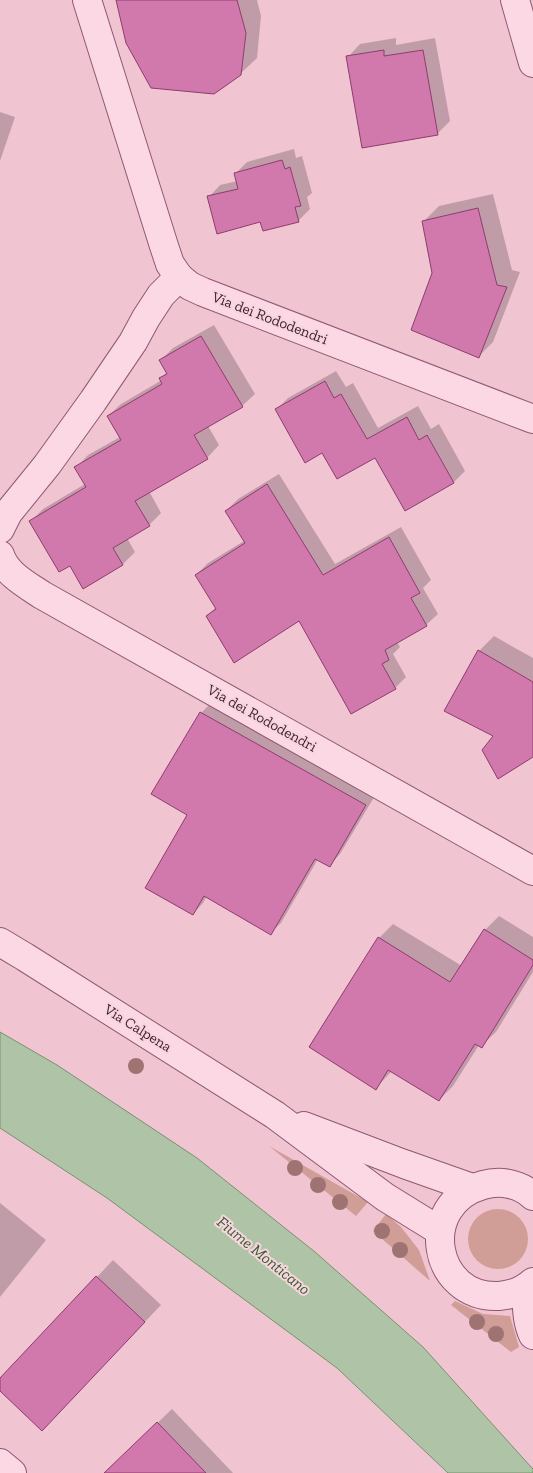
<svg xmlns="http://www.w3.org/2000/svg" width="533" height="1473" viewBox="0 0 533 1473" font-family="'Zilla Slab',serif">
  <rect width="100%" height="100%" fill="#f1c4d2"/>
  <g fill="#d09d97">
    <path d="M269,1146L368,1202L356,1216Z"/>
    <circle cx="498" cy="1239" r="30"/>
    <path d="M386,1214L401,1227L419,1250L430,1281L373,1231Z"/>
    <path d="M455,1301L483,1314L510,1316L519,1347L511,1352L451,1305Z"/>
  </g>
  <path fill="#afc4a6" stroke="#76936c" d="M0,1032L57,1065L197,1158L315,1252L423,1347L522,1457L533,1469V1473H448L337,1368L107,1198L0,1128Z"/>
  <g fill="#0003">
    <path d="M119,0H257L261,16L257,58L240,74Z"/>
    <path d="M396,38V45L435,38L450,121L437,134L348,57L360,44Z"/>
    <path d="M0,112L15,117L0,161Z"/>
    <path d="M294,149L296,158L302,156L312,193L307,197L310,209L299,220H261L209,197L220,185L238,181L236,173L247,162Z"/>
    <path d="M493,194L512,270L520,272L493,342L479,356L434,273L424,221L439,206Z"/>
    <path d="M214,325L255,394L242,406L208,426L219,445L207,458L149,491L161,513L149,525L127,538L135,552L123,564H70L31,521L43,509L85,484L76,468L88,455L120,437L108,416L121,404L162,380L161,378L167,372L161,360L173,348Z"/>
    <path d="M336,371L346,387L353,383L378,428L418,406L431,429L439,424L465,471L454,482L405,509L375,456L322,451L277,409L288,398Z"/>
    <path d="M279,474L335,564L401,527L431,580L423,588L438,614L426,625L397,642L400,647L393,654L406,677L395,688L300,619L207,616L216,607L196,575L208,563L244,541L226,511L238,499Z"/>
    <path d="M494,636L533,658V757L495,736L479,651Z"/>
    <path d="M211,703L376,794L340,854L330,865L318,859L281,923L270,933L207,896L203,903L193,914L189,815L201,713Z"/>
    <path d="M499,916L533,937V972L496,1032L481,1046L479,1045L453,1086L439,1100L392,1071L376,1088L379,938L393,924L462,966L485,930Z"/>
    <path d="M0,1203L46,1240L0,1297Z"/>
    <path d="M113,1260L161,1305L58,1413L0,1389V1380Z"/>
    <path d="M172,1409L233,1473H112L123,1456Z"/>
  </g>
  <g fill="#d178ac" stroke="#8e3d6e">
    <path d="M116,0H237L246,33L241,75L214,94L151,88L126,43Z"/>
    <path d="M384,50V56L423,50L438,135L362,148L346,56Z"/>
    <path d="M282,160L285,169L290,167L301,206L295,207L299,222L263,231L260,222L217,234L207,196L238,189L234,173Z"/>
    <path d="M478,208L497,285L507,287L479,358L411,330L432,273L422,221Z"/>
    <path d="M201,336L243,407L194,435L208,459L135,501L150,526L113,548L123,565L83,589L70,566L59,572L29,521L86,487L74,467L121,440L107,416L162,384L159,378L167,374L159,360Z"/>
    <path d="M325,381L334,398L341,394L367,439L407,417L419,440L427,435L454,483L405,511L375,458L337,479L322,453L305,463L275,409Z"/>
    <path d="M267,484L323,575L389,537L420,593L411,598L427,626L385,650L389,660L382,664L396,689L351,714L299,621L234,663L206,616L216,609L195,575L245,543L225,511Z"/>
    <path d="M478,650L533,682V757L498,779L482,750L493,736L444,711Z"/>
    <path d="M200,712L366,805L330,867L315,859L271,935L204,896L193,915L145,888L187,815L151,794Z"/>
    <path d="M484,929L533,960V965L482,1048L475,1044L439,1101L388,1070L376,1090L309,1047L378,937L450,982Z"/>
    <path d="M96,1276L145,1322L42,1431L0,1391V1378Z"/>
    <path d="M157,1422L206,1473H104Z"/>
  </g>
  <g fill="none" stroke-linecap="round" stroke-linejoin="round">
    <g stroke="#8d5971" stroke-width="30">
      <g id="minor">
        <path d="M515,0L533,63"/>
        <path d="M179,277L190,286L203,292L533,419"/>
        <path d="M0,529L8,513L47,465L93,401L133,342L146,318L161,295L179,277L170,264L164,246L87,0"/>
        <path d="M0,555C6,574 27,585 42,595L533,871"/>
        <path d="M0,942L25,957L275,1115L385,1197L440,1231"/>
        <path d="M304,1126L404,1164L472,1188"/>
        <path d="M533,1196C520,1184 501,1180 483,1185C416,1204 432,1299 499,1296C512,1295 523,1291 533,1282"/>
        <path d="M526,1288C527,1304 526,1320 533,1335"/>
        <path d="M0,1463L12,1473"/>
      </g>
    </g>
    <use href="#minor" stroke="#fbd8e3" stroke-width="28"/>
  </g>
  <g fill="#9e7372">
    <circle cx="136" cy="1066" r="8"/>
    <circle cx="295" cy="1168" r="8"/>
    <circle cx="318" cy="1185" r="8"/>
    <circle cx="340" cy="1202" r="8"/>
    <circle cx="382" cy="1231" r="8"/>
    <circle cx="400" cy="1250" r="8"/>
    <circle cx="477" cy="1322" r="8"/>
    <circle cx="496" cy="1334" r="8"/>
  </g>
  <g text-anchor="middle" stroke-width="4" stroke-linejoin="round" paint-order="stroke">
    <g font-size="15" fill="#3c1e2e" stroke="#f8d4df">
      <text transform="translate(270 318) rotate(21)" y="5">Via dei Rododendri</text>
      <text transform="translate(262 718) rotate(29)" y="5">Via dei Rododendri</text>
      <text transform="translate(138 1028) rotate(32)" y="5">Via Calpena</text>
    </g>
    <g font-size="16" font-style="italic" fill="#305d2c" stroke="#f8d4df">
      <text transform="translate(264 1255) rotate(39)" y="6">Fiume Monticano</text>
    </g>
  </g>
</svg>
